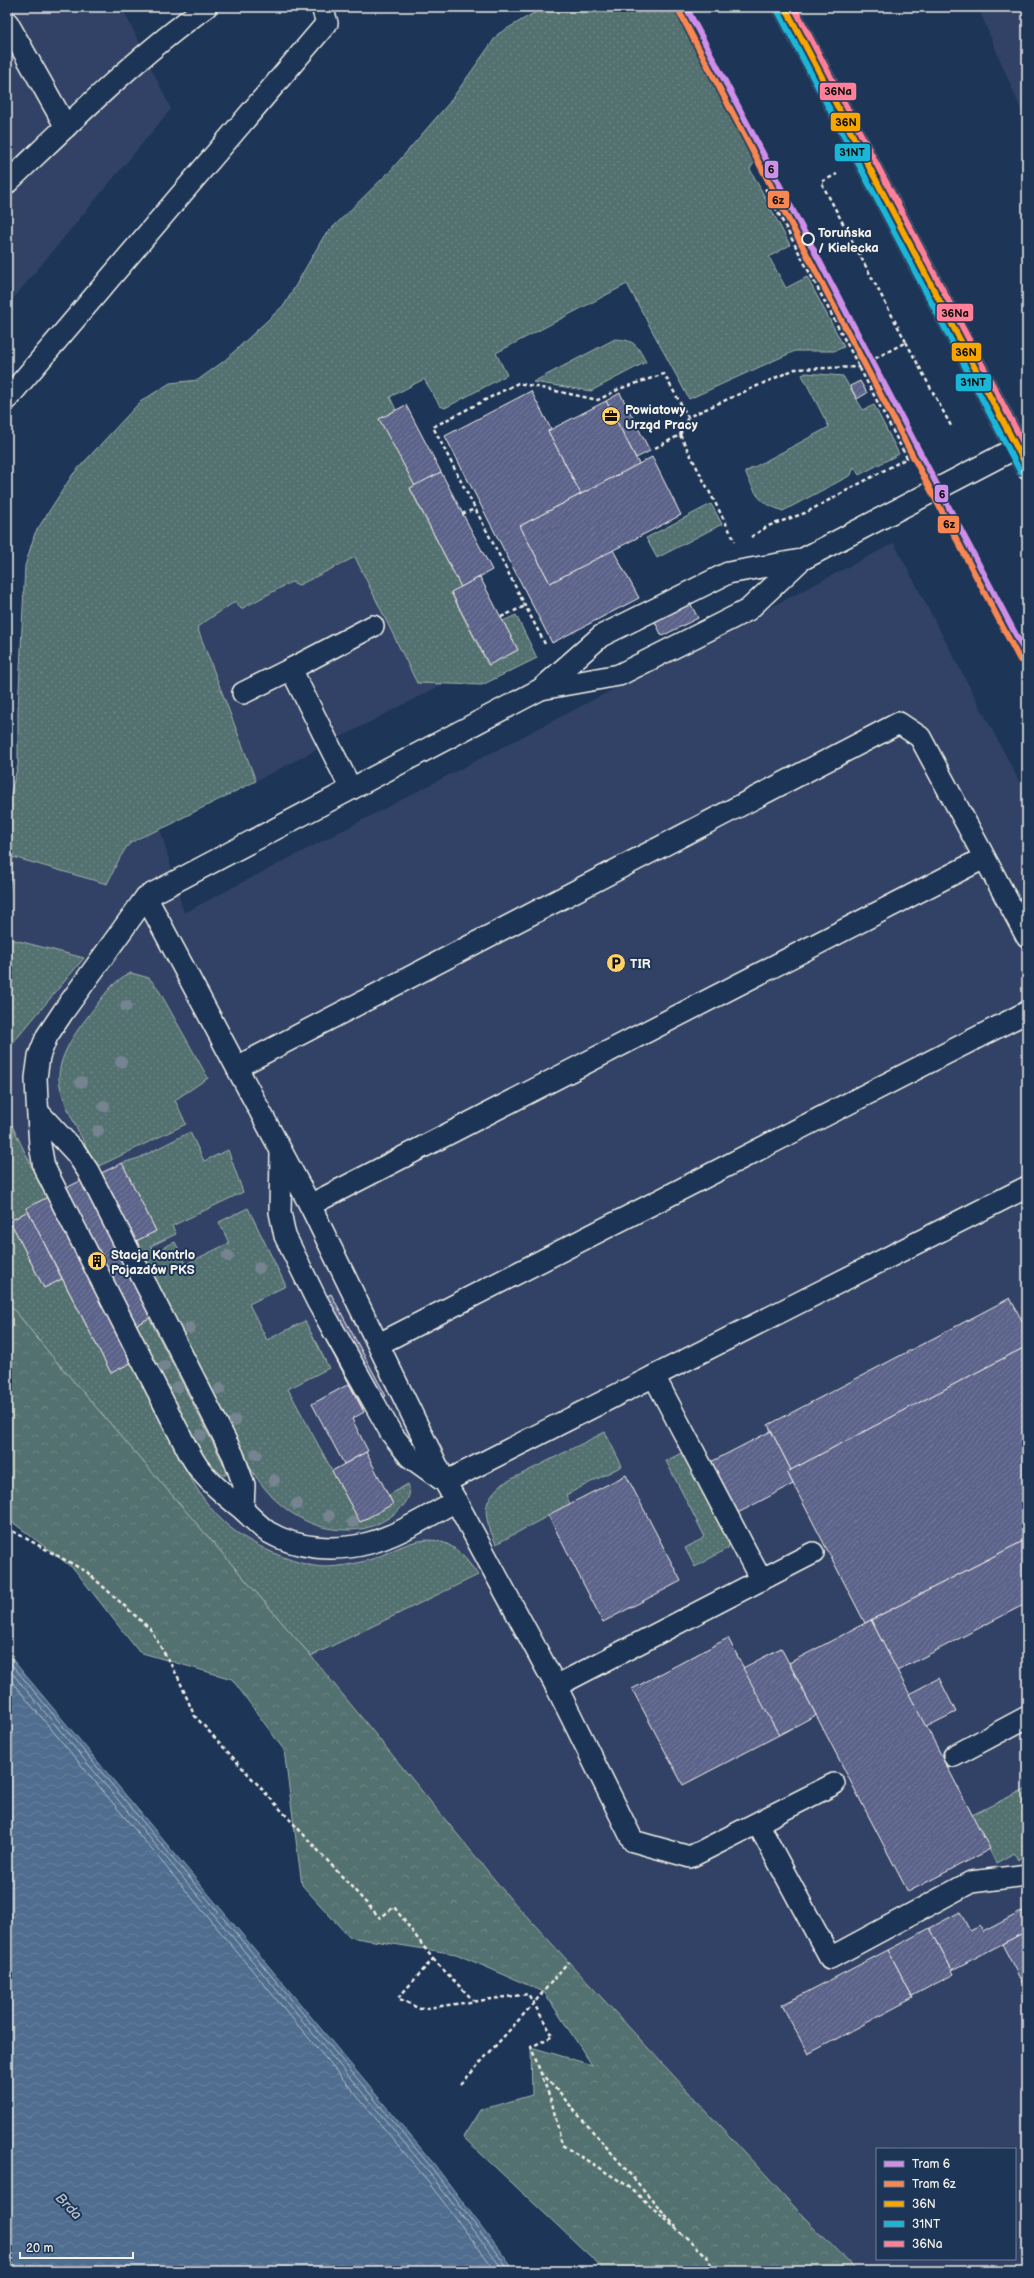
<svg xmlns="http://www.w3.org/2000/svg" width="1034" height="2278" viewBox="0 0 1034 2278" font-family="'Balsamiq Sans',sans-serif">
  <defs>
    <pattern id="grass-dots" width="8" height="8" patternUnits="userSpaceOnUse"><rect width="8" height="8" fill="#53716f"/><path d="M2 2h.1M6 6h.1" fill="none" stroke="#6c8684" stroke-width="1.8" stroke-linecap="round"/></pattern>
    <pattern id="forest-crowns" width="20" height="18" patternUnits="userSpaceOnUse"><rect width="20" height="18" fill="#53716f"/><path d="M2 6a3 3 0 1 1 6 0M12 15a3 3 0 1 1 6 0" fill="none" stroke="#6c8684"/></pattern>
    <pattern id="water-waves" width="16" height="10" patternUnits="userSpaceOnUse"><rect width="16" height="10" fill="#4f6d8f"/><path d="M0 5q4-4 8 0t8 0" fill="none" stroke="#69829f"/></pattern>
    <pattern id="building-hatch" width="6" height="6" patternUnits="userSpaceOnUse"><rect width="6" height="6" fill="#5b638a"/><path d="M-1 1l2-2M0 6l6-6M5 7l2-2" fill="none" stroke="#737a9a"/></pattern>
  </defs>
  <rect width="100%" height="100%" fill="#1d3557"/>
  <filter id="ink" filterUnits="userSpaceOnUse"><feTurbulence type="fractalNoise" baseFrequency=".025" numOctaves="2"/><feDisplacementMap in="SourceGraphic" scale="8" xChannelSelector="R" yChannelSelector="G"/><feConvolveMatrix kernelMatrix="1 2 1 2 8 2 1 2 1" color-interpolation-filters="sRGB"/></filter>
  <g filter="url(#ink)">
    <g fill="#304366" fill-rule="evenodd">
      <path d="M7,7H122L171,109L7,306Z"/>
      <path d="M978,7H1027V124Z"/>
      <path d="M377,476L474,668L256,781L193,618Z"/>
      <path d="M894,543L1027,796V2271H857L802,2215L508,1896L311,1656L50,1354L7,1301V908L13,857L107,884L126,847L160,828L184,913ZM877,2149H1015V2259H877Z"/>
    </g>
    <g fill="url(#grass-dots)" stroke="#a4b1ac">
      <path d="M544,7H672L749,147L755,161L750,169L790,245L769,257L786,288L807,277L844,347L834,351H795L689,399L627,284L496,353L507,375L445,408L440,406L424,379L390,397L396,410L380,419L415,486L410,489L461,587L451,593L488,665L518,650L503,621L516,615L537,658L482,685L417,683L355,557L299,585L291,582L241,609L236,601L197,627L256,781L180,819C168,829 134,836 126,848C118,859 113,873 107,884L13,857L7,908V799L10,796L18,765V710L25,566L35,533L73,474L140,402L170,383L198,380L224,361L285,304L324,236L391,170L449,103L498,34Z"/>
      <path d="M615,339C635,340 637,345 646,362L591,391L533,382Z"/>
      <path d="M806,373L843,376L863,410L874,405L899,454L859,475L854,467L851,475L783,511C756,501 758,497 745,472L829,427L802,375Z"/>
      <path d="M711,504L722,524L657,558L646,538Z"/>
      <path d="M7,938L84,958L7,1050Z"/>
      <path d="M131,973L149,978L157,987L208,1078L175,1100L186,1124L97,1167C87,1147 57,1096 59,1075C61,1051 78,1029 92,1011C103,997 114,979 131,973Z"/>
      <path d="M7,1115L47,1198L26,1208L28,1211L10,1221L44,1288L62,1279L111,1373L131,1363C145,1390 159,1417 173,1444C187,1472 201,1502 226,1524C247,1543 295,1566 324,1567C339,1567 354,1564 369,1560C392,1553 412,1536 438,1541C457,1545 467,1560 478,1575L311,1656L50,1354L7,1301Z"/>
      <path d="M190,1132L204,1161L228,1150L243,1192L172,1226L176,1234L151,1246L154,1252L175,1242L186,1264L229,1243L219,1222L248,1208L286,1286L249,1304L267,1340L305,1321L329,1368L288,1389L360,1522L393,1504L389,1495L408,1484C418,1505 378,1527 361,1529C347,1531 330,1530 316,1525C287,1515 268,1495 252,1471L172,1315L132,1243L156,1231L122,1163L139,1158Z"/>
      <path d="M149,1318L222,1461L227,1471L226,1475H222L206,1460L132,1327Z"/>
      <path d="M605,1432L622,1466L566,1495L570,1504L496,1544C486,1520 478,1504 502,1484Z"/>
      <path d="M687,1450L730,1541L728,1548L695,1567L685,1548L702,1539L704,1535L666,1461Z"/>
      <path d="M1027,1788V1850L1018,1860L1014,1853L996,1863L972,1815Z"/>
    </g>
    <path fill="url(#forest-crowns)" stroke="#a4b1ac" d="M7,1301L50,1354L311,1656L508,1896L802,2215L857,2271H606L463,2137L480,2110L532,2095L531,2047L592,2065L544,1992L456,1954L349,1937L302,1885L284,1750L232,1679L139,1652L74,1569L7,1518Z"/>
    <path fill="url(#water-waves)" stroke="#91a2b3" d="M7,1653L434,2164L515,2271H7Z"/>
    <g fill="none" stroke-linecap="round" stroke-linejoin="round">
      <g stroke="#b2bcc4" stroke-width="1">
        <path d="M7,1659L431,2167L510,2271"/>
        <path d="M7,1667L427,2170L504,2271"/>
        <path d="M7,1676L422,2174L496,2271"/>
      </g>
    </g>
    <g fill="url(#building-hatch)" stroke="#f4f1e8">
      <path d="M860,381L867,393L857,399L850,386Z"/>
      <path d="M531,391L551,429L548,431L581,494L520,526L550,583L613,550L639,598L552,643L445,436Z"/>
      <path d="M620,393L650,451L636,458L606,401Z"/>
      <path d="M606,401L639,464L581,494L548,431Z"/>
      <path d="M406,405L441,472L415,486L379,419Z"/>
      <path d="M652,457L681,515L550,583L520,526Z"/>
      <path d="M441,472L492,570L461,587L410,488Z"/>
      <path d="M480,577L518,650L489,665L451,592Z"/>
      <path d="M688,599L698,618L662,636L653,618Z"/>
      <path d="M122,1163L156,1231L132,1243L97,1175Z"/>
      <path d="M96,1173L165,1310L132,1327L146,1355L111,1373L26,1208Z"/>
      <path d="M28,1211L62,1279L44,1288L10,1221Z"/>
      <path d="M331,1294L386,1396L363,1409L307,1306Z"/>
      <path d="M1010,1298L1027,1330V1346L791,1470L768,1425Z"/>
      <path d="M1027,1346V1539L865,1623L787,1472Z"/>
      <path d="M349,1384L364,1412L352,1419L368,1451L344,1464L312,1404Z"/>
      <path d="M771,1431L791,1470L787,1472L793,1484L732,1516L705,1465Z"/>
      <path d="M366,1452L393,1504L360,1522L332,1471Z"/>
      <path d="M626,1475L681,1581L603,1622L548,1515Z"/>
      <path d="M1027,1539V1603L897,1671L871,1620Z"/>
      <path d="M871,1620L990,1849L908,1892L789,1663Z"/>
      <path d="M728,1638L779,1735L683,1785L632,1689Z"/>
      <path d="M781,1648L816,1715L779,1735L743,1668Z"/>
      <path d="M939,1678L956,1712L926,1727L909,1694Z"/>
      <path d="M1023,1911L1027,1918V1931L952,1970L930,1928L960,1912L970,1931L980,1926L983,1932Z"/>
      <path d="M930,1928L954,1974L912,1996L888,1950Z"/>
      <path d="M1027,1931V1992L1002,1944Z"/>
      <path d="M888,1950L913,1998L808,2054L782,2005Z"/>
    </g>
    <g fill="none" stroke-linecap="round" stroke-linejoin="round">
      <g stroke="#f4f1e8" stroke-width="24">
        <g id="service">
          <path d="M7,22L66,127"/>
          <path d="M7,183C71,122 134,59 206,7"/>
          <path d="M7,399L327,23L322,7"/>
          <path d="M801,560L728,573L601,636L541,689L146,897L310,1205L445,1482L1027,1187"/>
          <path d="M291,669L373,626"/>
          <path d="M541,689L619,675L748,610L801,560L1016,448"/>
          <path d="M243,693L291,669L351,789"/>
          <path d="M146,897L63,1012L47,1036L39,1056L36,1078L37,1101L40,1145L44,1167L177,1429C184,1442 191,1459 201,1471C212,1485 227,1497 241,1508C250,1516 258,1525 268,1532C297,1549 336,1552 369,1543C399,1535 428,1516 456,1501L445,1482L410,1457L391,1433L317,1301L285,1236L280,1212L281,1153"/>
          <path d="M237,1067L899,723L920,737L1027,937"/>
          <path d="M39,1113L76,1153L88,1171L233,1455L244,1485L243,1509"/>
          <path d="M310,1205L984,858"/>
          <path d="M379,1344L1027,1012"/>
          <path d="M654,1376L761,1580"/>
          <path d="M456,1501L556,1686L813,1553"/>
          <path d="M556,1686L633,1841L690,1857L834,1784"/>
          <path d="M954,1756L1027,1717"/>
          <path d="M758,1824L830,1958L971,1882L1027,1875"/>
        </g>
      </g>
      <g stroke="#f4f1e8" stroke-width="25">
        <path id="tertiary" d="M785,7L1027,467"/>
      </g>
      <g stroke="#f4f1e8" stroke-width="2.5" stroke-dasharray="4 3" stroke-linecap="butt">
        <path d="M906,342L951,426"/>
        <path d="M680,435L688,417"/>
        <path d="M655,448L680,435L735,541"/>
        <path d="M462,514L475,509"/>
        <path d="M751,537L768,526L805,513L907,458L765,188"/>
        <path d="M501,617L525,606"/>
        <path d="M545,644L433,427L518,383L598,400L619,389L664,374L688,417L795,369L859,367L906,342L821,182L837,174"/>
        <path d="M7,1528L87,1572L151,1630L178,1677L194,1715L380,1918L394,1907L433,1959L398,1998L420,2009L528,1994L553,2036L531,2047L552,2103L562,2145L628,2186L707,2256L713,2271"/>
        <path d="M433,1959L474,2001"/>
        <path d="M541,2072L676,2227"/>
        <path d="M461,2084L534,2003L568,1962"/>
      </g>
      <use href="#service" stroke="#1d3557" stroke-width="21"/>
      <use href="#tertiary" stroke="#1d3557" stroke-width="22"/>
      <g stroke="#1d3557" stroke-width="9">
        <path id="bus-1" d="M785,7L1027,467"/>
      </g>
      <g stroke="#1d3557" stroke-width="9">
        <path id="bus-2" d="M778,11L1020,471"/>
      </g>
      <g stroke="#1d3557" stroke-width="9">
        <path id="bus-3" d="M794,7L1027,450"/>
      </g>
      <use href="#bus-1" stroke="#f7a600" stroke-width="6"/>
      <use href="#bus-2" stroke="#1ab6d8" stroke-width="6"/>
      <use href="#bus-3" stroke="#ff8098" stroke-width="6"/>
      <g stroke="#1d3557" stroke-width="9">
        <path id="tram-1" d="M686,7L1027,656"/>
      </g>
      <g stroke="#1d3557" stroke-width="9">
        <path id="tram-2" d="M679,11L1020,660"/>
      </g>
      <use href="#tram-1" stroke="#ce8fe9" stroke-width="6"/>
      <use href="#tram-2" stroke="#f88751" stroke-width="6"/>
    </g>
    <g fill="#748490">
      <circle cx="126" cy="1006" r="6"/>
      <circle cx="121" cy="1062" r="6"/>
      <circle cx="81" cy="1082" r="6"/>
      <circle cx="104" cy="1106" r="6"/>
      <circle cx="98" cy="1131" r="6"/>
      <circle cx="228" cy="1256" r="6"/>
      <circle cx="259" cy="1268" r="6"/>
      <circle cx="190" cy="1328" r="6"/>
      <circle cx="164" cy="1366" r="6"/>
      <circle cx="177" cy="1387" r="6"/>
      <circle cx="220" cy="1389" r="6"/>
      <circle cx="235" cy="1421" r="6"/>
      <circle cx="201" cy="1435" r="6"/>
      <circle cx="256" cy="1454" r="6"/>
      <circle cx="274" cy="1480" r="6"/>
      <circle cx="297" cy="1504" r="6"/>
      <circle cx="329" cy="1516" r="6"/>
      <circle cx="353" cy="1522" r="6"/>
    </g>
  </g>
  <defs>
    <g id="office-disc" transform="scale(1)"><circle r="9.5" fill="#ffd166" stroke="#1d3557"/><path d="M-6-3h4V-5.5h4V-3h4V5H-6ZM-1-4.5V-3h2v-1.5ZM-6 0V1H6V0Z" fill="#111"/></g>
    <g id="parking-disc" transform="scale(1)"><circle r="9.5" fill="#ffd166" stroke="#1d3557"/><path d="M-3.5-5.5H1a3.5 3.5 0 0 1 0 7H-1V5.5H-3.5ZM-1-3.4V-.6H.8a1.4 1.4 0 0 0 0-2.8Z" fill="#111"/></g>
    <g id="building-disc" transform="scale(1)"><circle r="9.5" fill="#ffd166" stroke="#1d3557"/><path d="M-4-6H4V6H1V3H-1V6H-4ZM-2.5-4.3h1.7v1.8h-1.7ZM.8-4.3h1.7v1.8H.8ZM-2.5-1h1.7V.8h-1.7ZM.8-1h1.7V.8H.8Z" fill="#111"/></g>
  </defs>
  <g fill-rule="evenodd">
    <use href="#office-disc" x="611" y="416"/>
    <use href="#parking-disc" x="616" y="963"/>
    <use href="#building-disc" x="97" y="1261"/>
  </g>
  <circle fill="#1d3557" stroke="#f4f1e8" stroke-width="2" cx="808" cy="239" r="6"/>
  <g text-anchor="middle" stroke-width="4" stroke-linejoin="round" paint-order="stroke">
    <g font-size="13" font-weight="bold" fill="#f4f1e8" stroke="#1d3557" text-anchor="start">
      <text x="818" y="237">Toruńska<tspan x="818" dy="15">/ Kielecka</tspan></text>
    </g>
    <g font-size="13" font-weight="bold" fill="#f4f1e8" stroke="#1d3557" text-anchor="start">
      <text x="625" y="414">Powiatowy<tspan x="625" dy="15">Urząd Pracy</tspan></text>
      <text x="630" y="968">TIR</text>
      <text x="111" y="1259">Stacja Kontrlo<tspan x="111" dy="15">Pojazdów PKS</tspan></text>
    </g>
    <g font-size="14" font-style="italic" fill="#bac3c9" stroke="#1d3557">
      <text transform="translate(69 2206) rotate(46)" y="5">Brda</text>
    </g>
  </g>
  <g stroke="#1d3557" stroke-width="1.5">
    <rect x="819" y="82" width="38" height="19" rx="4" fill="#ff8098"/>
    <rect x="830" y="112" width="31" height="20" rx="4" fill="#f7a600"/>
    <rect x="834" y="143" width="37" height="19" rx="4" fill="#1ab6d8"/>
    <rect x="764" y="160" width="15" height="19" rx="4" fill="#ce8fe9"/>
    <rect x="767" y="190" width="23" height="19" rx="4" fill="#f88751"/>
    <rect x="936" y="303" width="38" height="19" rx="4" fill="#ff8098"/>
    <rect x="951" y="342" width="31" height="20" rx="4" fill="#f7a600"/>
    <rect x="955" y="373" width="37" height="19" rx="4" fill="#1ab6d8"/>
    <rect x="934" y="484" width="15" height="19" rx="4" fill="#ce8fe9"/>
    <rect x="937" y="515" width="23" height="19" rx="4" fill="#f88751"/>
  </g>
  <g font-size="11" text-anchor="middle" font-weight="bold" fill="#111">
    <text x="838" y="95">36Na</text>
    <text x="846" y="126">36N</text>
    <text x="852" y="156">31NT</text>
    <text x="771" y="173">6</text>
    <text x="778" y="204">6z</text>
    <text x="955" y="317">36Na</text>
    <text x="966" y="356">36N</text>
    <text x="973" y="386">31NT</text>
    <text x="942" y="498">6</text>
    <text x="949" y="528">6z</text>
  </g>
  <rect width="1034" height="2278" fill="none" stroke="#1d3557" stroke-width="24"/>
  <rect x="12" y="12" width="1010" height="2254" fill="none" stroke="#f4f1e8" stroke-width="1.5" filter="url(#ink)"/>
  <rect x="876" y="2148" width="140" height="112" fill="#1d3557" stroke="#738091"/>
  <rect x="884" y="2161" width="20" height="6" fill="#ce8fe9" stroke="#738091"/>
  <text x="912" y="2168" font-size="12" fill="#f4f1e8">Tram 6</text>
  <rect x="884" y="2181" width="20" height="6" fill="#f88751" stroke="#738091"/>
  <text x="912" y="2188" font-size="12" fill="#f4f1e8">Tram 6z</text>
  <rect x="884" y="2201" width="20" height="6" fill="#f7a600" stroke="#738091"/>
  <text x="912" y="2208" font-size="12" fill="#f4f1e8">36N</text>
  <rect x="884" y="2221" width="20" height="6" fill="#1ab6d8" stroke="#738091"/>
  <text x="912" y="2228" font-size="12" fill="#f4f1e8">31NT</text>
  <rect x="884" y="2241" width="20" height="6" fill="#ff8098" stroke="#738091"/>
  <text x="912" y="2248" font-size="12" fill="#f4f1e8">36Na</text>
  <path d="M20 2252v6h113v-6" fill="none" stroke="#f4f1e8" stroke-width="2"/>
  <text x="26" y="2252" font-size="12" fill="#f4f1e8" stroke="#1d3557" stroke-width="3" paint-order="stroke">20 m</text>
</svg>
